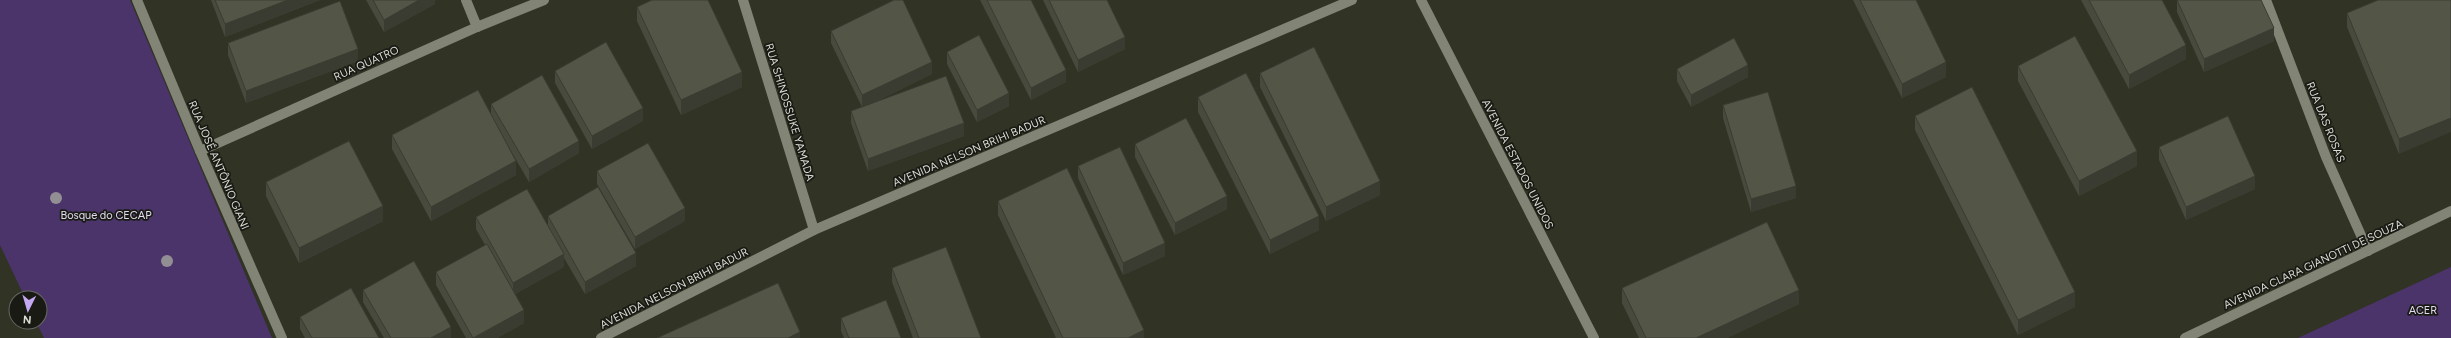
<svg xmlns="http://www.w3.org/2000/svg" width="2451" height="338" viewBox="0 0 2451 338" font-family="Figtree,sans-serif">
  <rect width="100%" height="100%" fill="#313325"/>
  <g fill="#4a3469">
    <path d="M0,0H130L272,338H44L36,322H40V298H25L0,245Z"/>
    <path d="M2451,267V338H2298Z"/>
  </g>
  <g fill="none" stroke-linecap="round" stroke-linejoin="round">
    <g stroke="#828575" stroke-width="10">
      <path d="M137,0L200,151L282,338"/>
      <path d="M466,0L477,27"/>
      <path d="M743,0L814,230"/>
      <path d="M1421,0L1594,338"/>
      <path d="M2266,0L2326,157L2368,251"/>
      <path d="M200,151L477,27L544,0"/>
      <path d="M601,338L814,230L1352,0"/>
      <path d="M2185,338L2451,211"/>
    </g>
  </g>
  <g fill="#928f94">
    <circle cx="56" cy="198" r="6"/>
    <circle cx="167" cy="261" r="6"/>
  </g>
  <g fill="#474a3d">
    <path d="M211,0H320L225,37Z"/>
    <path d="M366,0H435V4L384,32Z"/>
    <path d="M980,0H1031L1066,82L1031,100Z"/>
    <path d="M1043,0H1107L1125,49L1078,72Z"/>
    <path d="M1853,0H1916L1946,77L1902,98Z"/>
    <path d="M2081,0H2162L2186,59L2129,89Z"/>
    <path d="M2177,0H2261L2274,41L2204,72L2177,12Z"/>
    <path d="M2451,0L2399,154L2347,27V13Z"/>
    <path d="M637,7L742,87L681,115L637,21Z"/>
    <path d="M831,31L932,74L871,104L964,136L868,171L851,123V111L862,107L831,43Z"/>
    <path d="M228,43L358,61L246,103L228,55Z"/>
    <path d="M947,52L1009,106L977,122L947,64Z"/>
    <path d="M2018,66L2137,166L2079,196L2018,81Z"/>
    <path d="M1677,69L1748,77L1691,107L1677,81Z"/>
    <path d="M555,71L643,121L592,149L555,83Z"/>
    <path d="M1260,73L1380,195L1326,221L1260,87Z"/>
    <path d="M1198,97L1319,230L1270,254L1198,112Z"/>
    <path d="M491,104L579,153L529,182L501,134L516,175L431,221L392,149V135L491,115Z"/>
    <path d="M1723,105L1796,198L1751,212L1723,118Z"/>
    <path d="M1915,116L2075,307L2018,335L1915,130Z"/>
    <path d="M1135,144L1227,209L1175,235L1135,157Z"/>
    <path d="M2159,147L2255,189L2186,220L2159,160Z"/>
    <path d="M1078,166L1165,256L1123,275L1078,178Z"/>
    <path d="M597,171L685,221L635,249L597,184Z"/>
    <path d="M266,182L383,221L299,263L266,196Z"/>
    <path d="M998,201L1144,338H1056L998,215Z"/>
    <path d="M548,216L636,266L585,294L564,258V267L515,294L524,323L497,338H466L436,285V272L485,245L476,229V217L548,225Z"/>
    <path d="M892,268L981,338H913L892,282Z"/>
    <path d="M1622,288L1799,304L1727,338H1639L1622,303Z"/>
    <path d="M363,290L451,338H384L363,302Z"/>
    <path d="M300,317L379,338H305L300,329Z"/>
    <path d="M841,318L901,338H844L841,331Z"/>
  </g>
  <g fill="#3a3c32">
    <path d="M288,0H320L225,37V24Z"/>
    <path d="M419,0H435V4L384,32V20Z"/>
    <path d="M2274,28V41L2204,72V59Z"/>
    <path d="M1125,37V49L1078,72V60Z"/>
    <path d="M2186,45V59L2129,89V75Z"/>
    <path d="M358,49V61L246,103V91Z"/>
    <path d="M932,62V74L862,108V95Z"/>
    <path d="M1946,62V77L1902,98V84Z"/>
    <path d="M1748,65V77L1691,107V95Z"/>
    <path d="M1066,70V82L1031,100V88Z"/>
    <path d="M742,72V87L681,115V100Z"/>
    <path d="M1009,93V106L977,122V110Z"/>
    <path d="M643,108V121L592,149V136Z"/>
    <path d="M2451,118V132L2399,154V139Z"/>
    <path d="M964,123V136L868,171V159Z"/>
    <path d="M579,141V153L529,182V169Z"/>
    <path d="M2137,151V166L2079,196V181Z"/>
    <path d="M516,161V175L431,221V207Z"/>
    <path d="M2255,176V189L2186,220V207Z"/>
    <path d="M1380,181V195L1326,221V207Z"/>
    <path d="M1796,186V198L1751,212V199Z"/>
    <path d="M1227,196V209L1175,235V223Z"/>
    <path d="M383,206V221L299,263V248Z"/>
    <path d="M685,208V221L635,249V237Z"/>
    <path d="M1319,216V230L1270,254V240Z"/>
    <path d="M1165,243V256L1123,275V263Z"/>
    <path d="M636,253V266L585,294V282Z"/>
    <path d="M564,254V267L513,295V283Z"/>
    <path d="M1799,290V304L1727,338H1696Z"/>
    <path d="M2075,292V307L2018,335V320Z"/>
    <path d="M524,310V323L497,338H474Z"/>
    <path d="M451,327V338H431Z"/>
    <path d="M1144,330V338H1128Z"/>
    <path d="M800,332V338H788Z"/>
  </g>
  <g fill="#535647" stroke="#3a3c32">
    <path d="M215,0H288L225,24Z"/>
    <path d="M373,0H419L384,20Z"/>
    <path d="M652,0H708L742,72L681,100L637,7Z"/>
    <path d="M894,0H903L932,62L862,95L831,31Z"/>
    <path d="M987,0H1031L1066,70L1031,88Z"/>
    <path d="M1049,0H1107L1125,37L1078,60Z"/>
    <path d="M1860,0H1916L1946,62L1902,84Z"/>
    <path d="M2089,0H2162L2186,45L2129,75Z"/>
    <path d="M2177,0H2261L2274,28L2204,59Z"/>
    <path d="M2378,0H2451V118L2399,139L2347,13Z"/>
    <path d="M340,1L358,49L246,91L228,43Z"/>
    <path d="M979,35L1009,93L977,110L947,52Z"/>
    <path d="M2075,36L2137,151L2079,181L2018,66Z"/>
    <path d="M1734,38L1748,65L1691,95L1677,69Z"/>
    <path d="M606,42L643,108L592,136L555,71Z"/>
    <path d="M1314,47L1380,181L1326,207L1260,73Z"/>
    <path d="M1246,73L1319,216L1270,240L1198,97Z"/>
    <path d="M542,75L579,141L529,169L491,104Z"/>
    <path d="M946,76L964,123L868,159L851,111Z"/>
    <path d="M1972,87L2075,292L2018,320L1915,116Z"/>
    <path d="M478,90L516,161L431,207L392,135Z"/>
    <path d="M1768,92L1796,186L1751,199L1723,105Z"/>
    <path d="M2228,116L2255,176L2186,207L2159,147Z"/>
    <path d="M1186,118L1227,196L1175,223L1135,144Z"/>
    <path d="M349,141L383,206L299,248L266,182Z"/>
    <path d="M648,143L685,208L635,237L597,171Z"/>
    <path d="M1120,147L1165,243L1123,263L1078,166Z"/>
    <path d="M1067,168L1144,330L1128,338H1063L998,201Z"/>
    <path d="M598,187L636,253L585,282L548,216Z"/>
    <path d="M527,189L564,254L513,283L476,217Z"/>
    <path d="M1767,222L1799,290L1696,338H1646L1622,288Z"/>
    <path d="M487,244L524,310L473,338L436,272Z"/>
    <path d="M946,247L981,338H919L892,268Z"/>
    <path d="M414,261L451,327L431,338H391L363,290Z"/>
    <path d="M778,283L800,332L788,338H657Z"/>
    <path d="M351,288L379,338H312L300,317Z"/>
    <path d="M886,300L901,338H849L841,318Z"/>
  </g>
  <g text-anchor="middle" stroke-width="3.5" stroke-linejoin="round" paint-order="stroke">
    <g font-size="11" fill="#dcddd4" stroke="#191a14">
      <text transform="translate(366 63) rotate(-24)" y="4">RUA QUATRO</text>
      <text transform="translate(790 112) rotate(73)" y="4">RUA SHINOSSUKE YAMADA</text>
      <text transform="translate(2326 122) rotate(68)" y="4">RUA DAS ROSAS</text>
      <text transform="translate(969 151) rotate(-23)" y="4">AVENIDA NELSON BRIHI BADUR</text>
      <text transform="translate(1518 164) rotate(63)" y="4">AVENIDA ESTADOS UNIDOS</text>
      <text transform="translate(219 165) rotate(67)" y="4">RUA JOSÉ ANTÔNIO GIANI</text>
      <text transform="translate(2313 264) rotate(-25)" y="4">AVENIDA CLARA GIANOTTI DE SOUZA</text>
      <text transform="translate(674 288) rotate(-27)" y="4">AVENIDA NELSON BRIHI BADUR</text>
    </g>
    <g font-size="11" fill="#e2dbef" stroke="#191a14">
      <text x="106" y="219">Bosque do CECAP</text>
      <text x="2423" y="314">ACER</text>
    </g>
  </g>
  <g transform="translate(28 310) rotate(185)"><circle r="19" fill="#191a14" stroke="#676861"/>
  <path d="M0-3L7 15L0 10L-7 15Z" fill="#c4a7f1"/>
  <text y="-6" font-size="11" font-weight="bold" text-anchor="middle" fill="#dcddd4">N</text>
  </g>
</svg>
